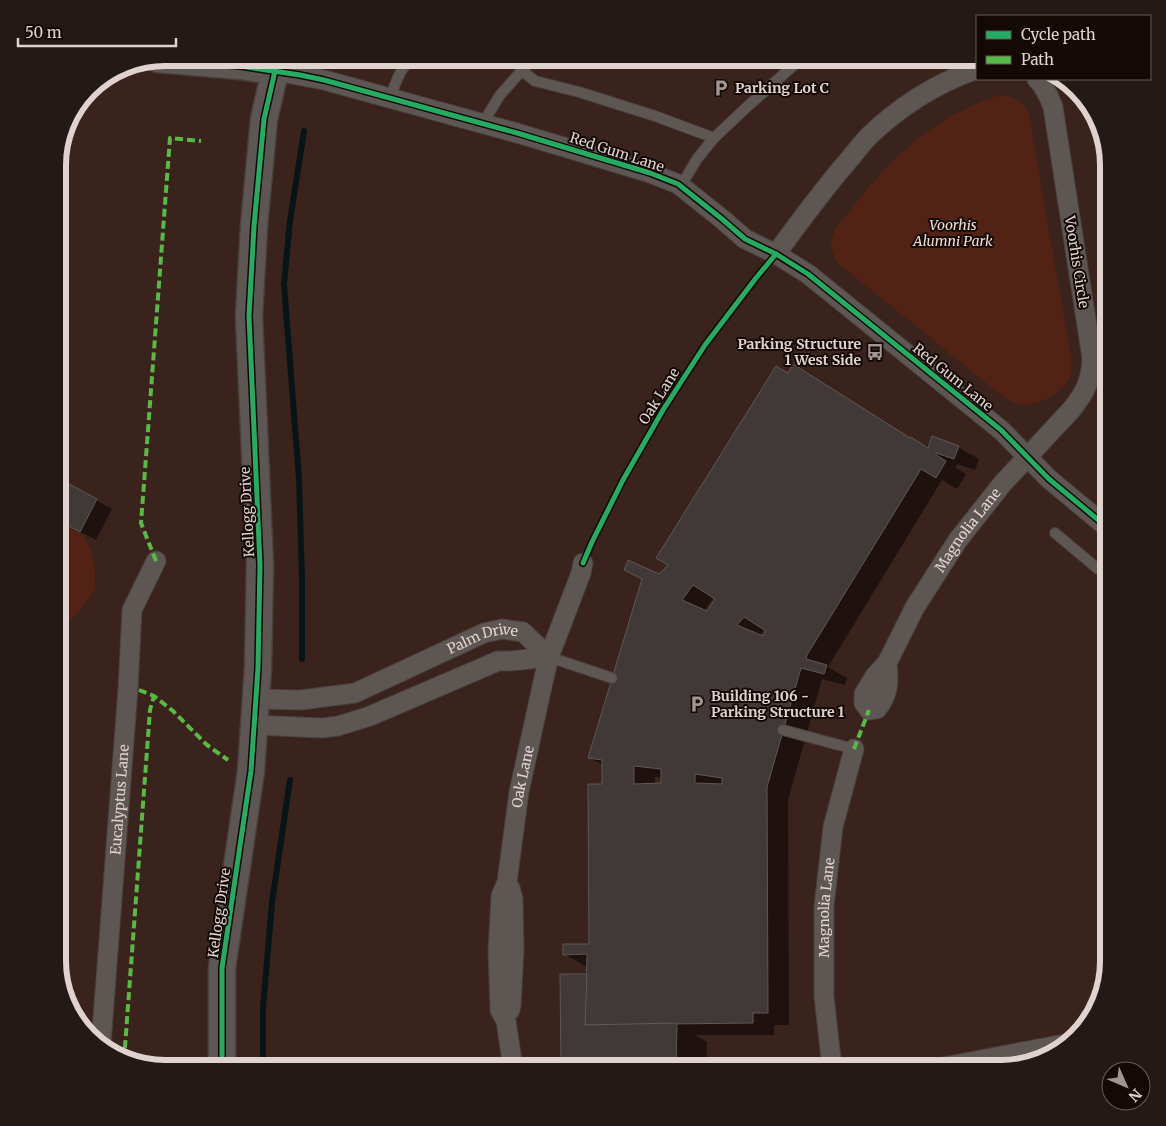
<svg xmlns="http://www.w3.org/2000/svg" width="1166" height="1126" viewBox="0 0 1166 1126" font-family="Merriweather,serif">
  <rect width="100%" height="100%" fill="#2b221f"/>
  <path fill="#3a231c" d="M166,58H977V79H1061L1081,94L1100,124L1108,165V960L1100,1002L1072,1041L1042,1060L1001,1068H166L124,1060L85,1032L66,1002L58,961V158L69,118L94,85L124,66Z"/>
  <g fill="#522215">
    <path d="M1004,95C1018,99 1022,101 1029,114L1071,358C1071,363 1072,368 1071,373C1067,390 1041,405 1025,405C1018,404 1013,402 1006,399L839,264C835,257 830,251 831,243C833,229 844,218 853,207C883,168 910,140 954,115C970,106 986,98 1004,95Z"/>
    <path d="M58,522L83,535L91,550L95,568V588L86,603L74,617L58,626Z"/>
  </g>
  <g fill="#0007" fill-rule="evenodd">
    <path d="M1073,87L1081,94L1089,107L1069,95Z"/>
    <path d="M911,439L929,449L958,447L979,459L975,470L957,464L956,468L966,474L957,489L942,480L828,667L847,678L845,685L822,679L788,800L789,1025H774V1035H695L707,1042L706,1068H562V975L588,976V966H585L564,954L590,945L603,785V765L590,758L660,576ZM714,597L717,598L708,613L704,611ZM765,628L768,630L763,638L759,636ZM655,777L662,778V784L655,785Z"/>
    <path d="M58,479L112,509L96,540L58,520Z"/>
  </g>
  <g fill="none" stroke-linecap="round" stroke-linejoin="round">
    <g stroke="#081518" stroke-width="6">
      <path d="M302,659V577L299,479L284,284L290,221L304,131"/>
      <path d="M263,1068V1008L272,902L290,780"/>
    </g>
  </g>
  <g fill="#413937" stroke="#5f5754" fill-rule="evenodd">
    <path d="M1072,87L1081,94L1088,104L1068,96Z"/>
    <path d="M1108,211V229L1102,226Z"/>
    <path d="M793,364L910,438L911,437L928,448L932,436L959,446L954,459L936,453V455L946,461L936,478L921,469L807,655L806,659L827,665L824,674L801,668L767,787L768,1013H753V1023L585,1025L587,954L563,955V944H589L588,784H602V760L588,758L642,579L624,570L628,560L659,574L668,565L656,558L776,366L788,373ZM693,585L715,599L707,611L682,600ZM744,617L766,631L763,636L737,625ZM634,766L661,769V783L634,784ZM695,774L722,778V784L695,783Z"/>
    <path d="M58,478L97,499L80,532L58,520Z"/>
    <path d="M560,974H587L585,1025L677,1023L676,1068H561Z"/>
  </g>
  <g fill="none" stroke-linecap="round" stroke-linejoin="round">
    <g stroke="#48403c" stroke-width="12">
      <g id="lane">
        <path d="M521,70L535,81L579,92L655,116L714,138"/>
        <path d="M390,98C395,85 401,63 415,58"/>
        <path d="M483,123L500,95L533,58"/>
        <path d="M678,184L685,179L697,159L714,138L749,105L802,58"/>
        <path d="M1055,533L1098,569"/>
        <path d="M549,657L612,678"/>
        <path d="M783,730L854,749"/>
        <path d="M87,1034L102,1033"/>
      </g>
    </g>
    <g stroke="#48403c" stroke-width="21">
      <g id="street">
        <path d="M279,58L275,71L324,80L517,133L650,173L678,184L722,219L745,239L776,254L808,274L1001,430L1049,479L1108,528"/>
        <path d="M776,254C797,225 818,197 841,169C850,159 859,147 868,137C899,107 937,83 977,69"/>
        <path id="s1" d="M887,663C889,681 889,694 877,709L869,710L864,703V694L875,676L887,663L915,607L958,540L1003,483L1072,409C1086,391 1091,381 1092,358L1053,107C1049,96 1045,87 1037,79"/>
        <path id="s2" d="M256,699L301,700L355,693L484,633L502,629L523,632L549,657"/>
        <path d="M255,725L322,728L338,726L370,716L498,661H511L549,657"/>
        <path d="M510,888L513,899L514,950L511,1006L510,1010"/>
        <path id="s3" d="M101,1044L128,689L132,610L156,561"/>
        <path id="s4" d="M513,1068L506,1021L500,1010L498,951L501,896L507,882L519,792L543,682L549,657L581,573L583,563"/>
        <path id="s5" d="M832,1068L824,996V906L833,827L854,749"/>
        <path d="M938,1068L1070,1043"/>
      </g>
    </g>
    <g stroke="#48403c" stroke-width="29">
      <path id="secondary" d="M158,59L240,66L275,71L264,119L254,226L249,316L260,565L258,668L251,771L222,968V1068"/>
    </g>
    <use href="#lane" stroke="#5e5653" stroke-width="10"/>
    <use href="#street" stroke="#5e5653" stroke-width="19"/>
    <use href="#secondary" stroke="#5e5653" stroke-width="26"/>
    <g stroke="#58b947" stroke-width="4" stroke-dasharray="8 4" stroke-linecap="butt">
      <path d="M156,561L141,523L170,138L201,141"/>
      <path d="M139,690L154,696L173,711L207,745L228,760"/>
      <path d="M854,749L869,710"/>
      <path d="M124,1060L150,710L154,696"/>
    </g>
    <g stroke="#130a08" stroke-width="8">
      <g id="cycleway">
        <path d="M158,59L240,66L300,75L324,80L517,133L650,173L678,184L722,219L745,239L776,254L808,274L1001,430L1049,479L1108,528"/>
        <path d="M583,563L592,542L623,480L663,410L705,345L756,278L776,254"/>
        <path d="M222,1068V968L251,771L258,668L260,565L249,316L254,226L264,119L275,71L279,58"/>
      </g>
    </g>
    <use href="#cycleway" stroke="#26ab63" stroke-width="5"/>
  </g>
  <defs>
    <g id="parking-bare" transform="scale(1.35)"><path d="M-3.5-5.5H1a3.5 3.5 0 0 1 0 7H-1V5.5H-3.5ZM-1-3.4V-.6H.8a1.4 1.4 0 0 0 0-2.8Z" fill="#a19591" stroke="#130a08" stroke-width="2.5" paint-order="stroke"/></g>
    <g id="bus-bare" transform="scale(1.35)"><path d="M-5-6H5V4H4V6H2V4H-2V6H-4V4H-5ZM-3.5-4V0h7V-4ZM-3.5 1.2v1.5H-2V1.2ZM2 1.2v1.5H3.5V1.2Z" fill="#a19591" stroke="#130a08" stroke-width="2.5" paint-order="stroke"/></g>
  </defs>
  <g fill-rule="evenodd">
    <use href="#parking-bare" x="721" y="88"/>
    <use href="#bus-bare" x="875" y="352"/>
    <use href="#parking-bare" x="697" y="704"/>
  </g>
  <g text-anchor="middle" stroke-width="4" stroke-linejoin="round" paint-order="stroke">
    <g font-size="14" font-weight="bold" fill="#e0d3cf" stroke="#130a08" text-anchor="start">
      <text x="735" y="93">Parking Lot C</text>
      <text x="861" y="349" text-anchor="end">Parking Structure<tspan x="861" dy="16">1 West Side</tspan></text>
      <text x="711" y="701">Building 106 -<tspan x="711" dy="16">Parking Structure 1</tspan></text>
    </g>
    <g font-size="14" fill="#e0d3cf" stroke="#130a08">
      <text transform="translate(617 152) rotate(18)" y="5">Red Gum Lane</text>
      <text transform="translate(1077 262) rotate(81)" y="5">Voorhis Circle</text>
      <text transform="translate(953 377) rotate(39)" y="5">Red Gum Lane</text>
      <text transform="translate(659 396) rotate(-58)" y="5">Oak Lane</text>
      <text transform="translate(247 512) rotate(-93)" y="5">Kellogg Drive</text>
      <text dy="5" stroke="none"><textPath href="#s1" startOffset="269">Magnolia Lane</textPath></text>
      <text dy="5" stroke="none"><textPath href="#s2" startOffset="239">Palm Drive</textPath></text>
      <text dy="5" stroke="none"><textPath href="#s4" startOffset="296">Oak Lane</textPath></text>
      <text dy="5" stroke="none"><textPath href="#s3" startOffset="245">Eucalyptus Lane</textPath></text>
      <text dy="5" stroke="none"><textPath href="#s5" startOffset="161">Magnolia Lane</textPath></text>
      <text transform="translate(219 913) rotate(-82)" y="5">Kellogg Drive</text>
    </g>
    <g font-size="14" font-style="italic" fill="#f3dbd4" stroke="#130a08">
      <text x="953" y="230">Voorhis<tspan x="953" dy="16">Alumni Park</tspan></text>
    </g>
  </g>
  <path d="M0 0H1166V1126H0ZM165 66H1001A99 99 0 0 1 1100 165V961A99 99 0 0 1 1001 1060H165A99 99 0 0 1 66 961V165A99 99 0 0 1 165 66Z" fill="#231a18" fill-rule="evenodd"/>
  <path fill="none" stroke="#e0d3cf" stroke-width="6" d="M165 66H1001A99 99 0 0 1 1100 165V961A99 99 0 0 1 1001 1060H165A99 99 0 0 1 66 961V165A99 99 0 0 1 165 66Z"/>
  <rect x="976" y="15" width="175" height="65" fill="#130a08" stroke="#655a58"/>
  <rect x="986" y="31" width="25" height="8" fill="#26ab63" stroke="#655a58"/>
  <text x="1021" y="40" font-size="15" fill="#e0d3cf">Cycle path</text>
  <rect x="986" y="56" width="25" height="8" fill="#58b947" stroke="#655a58"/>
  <text x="1021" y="65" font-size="15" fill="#e0d3cf">Path</text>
  <g transform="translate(1126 1086) rotate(135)"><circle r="24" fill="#130a08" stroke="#655a58"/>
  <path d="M0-4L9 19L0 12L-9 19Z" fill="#a19591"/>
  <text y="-8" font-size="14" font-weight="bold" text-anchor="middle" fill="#e0d3cf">N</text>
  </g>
  <path d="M18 38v8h158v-8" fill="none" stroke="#e0d3cf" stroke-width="2.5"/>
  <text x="25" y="38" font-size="15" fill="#e0d3cf" stroke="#130a08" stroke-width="4" paint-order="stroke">50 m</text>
</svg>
